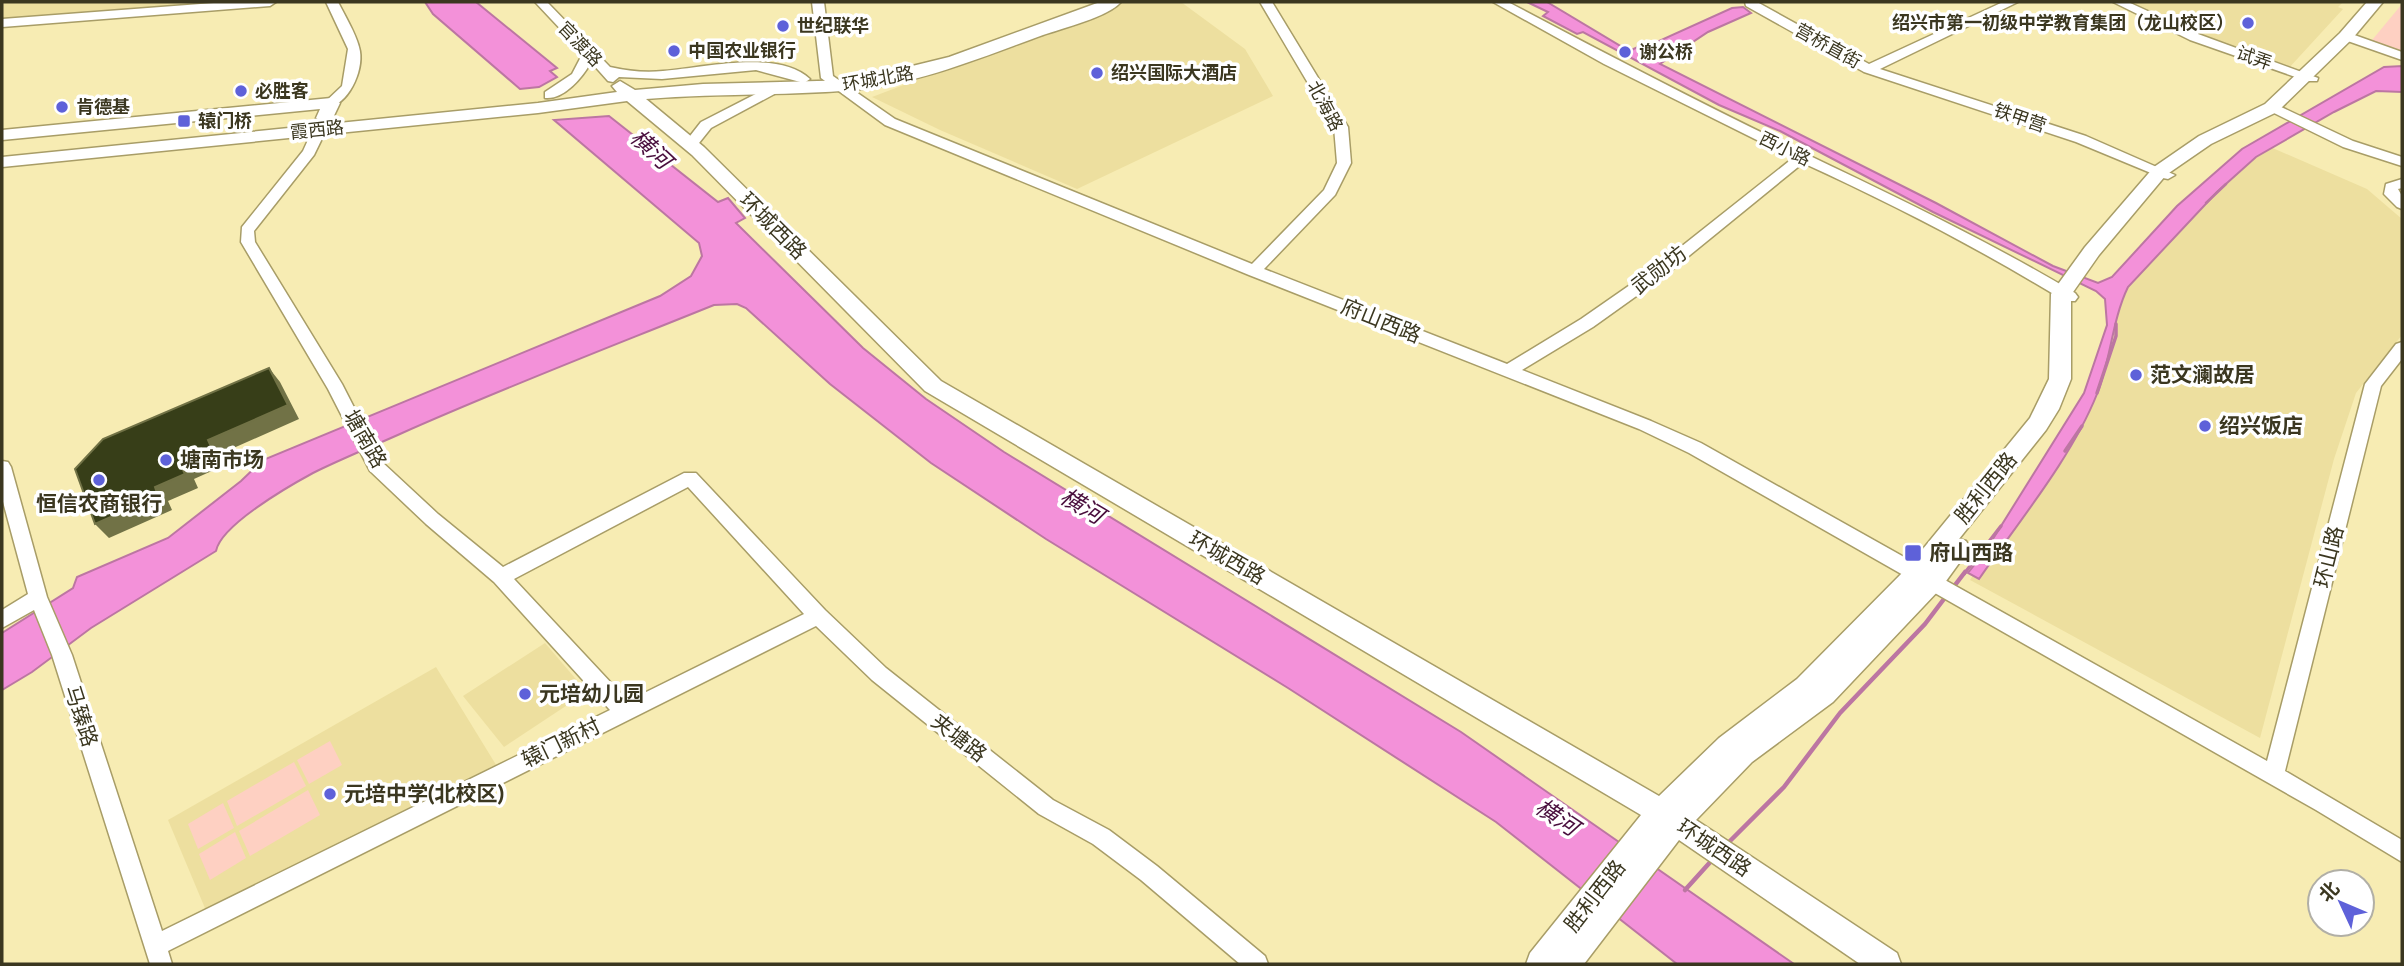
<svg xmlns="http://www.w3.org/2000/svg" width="2404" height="966" viewBox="0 0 2404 966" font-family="'Varela Round','Noto Sans SC',sans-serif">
  <rect width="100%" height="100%" fill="#f7ecb3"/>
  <g fill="#eddf9f">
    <path d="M2,2H230L2,20Z"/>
    <path d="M1123,2H1181L1245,49L1273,96L1077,189L940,130L872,97Z"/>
    <path d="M2123,2H2343L2338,7L2343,9L2288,69L2194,37Z"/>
    <path d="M2268,146L2367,189L2402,219V335L2356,393L2334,459L2260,738L1970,580L2093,383L2132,267Z"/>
    <path d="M545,643L587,692L504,747L463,696Z"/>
    <path d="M436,667L498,768L207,913L168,820Z"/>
  </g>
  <g fill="#fed0c2">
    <path d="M2402,4V58L2368,45Z"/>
    <path d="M330,741L342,765L309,784L297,760Z"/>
    <path d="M294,762L306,786L237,826L227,801Z"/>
    <path d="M308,790L320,815L250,856L239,831Z"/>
    <path d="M223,803L234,828L198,849L188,824Z"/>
    <path d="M235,832L246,858L210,880L199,854Z"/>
  </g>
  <g fill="#f391d9" stroke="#bc76a2" stroke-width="2">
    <path d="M425,2H476L557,68L550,71L557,77L539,87L520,89L433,14Z"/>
    <path d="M1527,2H1547L1629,51L1642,45L1646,47L1732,8L1743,7L1751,13L1708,32L1660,64L1936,203L2053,266L2098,283L2112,277L2177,206L2242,149L2384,67L2402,66V92L2376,91L2334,112L2256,157L2217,192L2128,287C2112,320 2111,359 2097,394C2071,459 2019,521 1979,579L1968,573L1986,550L2084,393L2107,325L2105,299L2096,291L1933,212L1780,131L1719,105L1583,32L1577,34L1543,16L1548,12Z"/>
    <path d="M609,116L718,202L728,198L745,218L736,223L863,348L926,399L1004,452L1461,732L1794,964H1677L1496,822L1288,688L1046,539L931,463L830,384L746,308L737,304L714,305C610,347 503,388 400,434C371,447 341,459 313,473C289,486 221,525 216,551L91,628L32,672L2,690V633L73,588L77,577L168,538L241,481L263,460L660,296L691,276L702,256L699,243L554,120Z"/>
  </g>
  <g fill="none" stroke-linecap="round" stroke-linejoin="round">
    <path stroke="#bc76a2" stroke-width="2.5" d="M2206,203L2226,184"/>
    <g stroke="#bc76a2" stroke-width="3.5">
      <path d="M2097,393L2116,336V324"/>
      <path d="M2065,451L2082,426"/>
      <path d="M1964,574L2001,526"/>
    </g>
    <g stroke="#bc76a2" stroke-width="4.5">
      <path d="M1952,589L1965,572"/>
      <path d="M1728,843L1784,787L1840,713L1925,624L1947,595"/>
      <path d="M1685,890L1713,859"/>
    </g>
    <g stroke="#a89d67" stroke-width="3">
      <g id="minor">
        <path d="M227,2H276L270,6L2,27V19Z"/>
        <path d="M326,2H338C345,16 355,32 359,47C365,67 351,100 331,107L324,103L342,86L348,49Z"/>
        <path d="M535,2H547L610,67C628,71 645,73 663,71C703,68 778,49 810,79L804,83L756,70L662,79L619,77L613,82L608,81L591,62C583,77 564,100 545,98V92L572,74L583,53Z"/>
        <path d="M812,2H824L833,76L895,119L1252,264L1324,190L1337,163L1334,127L1260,2H1272L1348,127L1351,163L1335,195L1264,269L1507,364L1581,319L1653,269L1793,158L1604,64L1493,2H1508C1606,54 1706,106 1806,154C1898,198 1988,241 2075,293L2078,297L2075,301H2065C1980,249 1893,204 1803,163L1663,277L1593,327L1522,370L1651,421L1701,443L2267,761L2365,384L2396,344L2402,342V359L2381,386L2285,771L2402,840V862L2316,810L1689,453L1639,429L1249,275L885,125L821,78Z"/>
        <path d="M1745,2H1757L1869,64L2003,2H2018L1880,69L2086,136L2175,175L2168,179L2163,178L2076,142L1864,72L1746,6Z"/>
        <path d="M2113,2H2128L2198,34L2318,78L2317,81H2307L2190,40Z"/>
        <path d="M2346,32L2402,52V60L2342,39V33Z"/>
        <path d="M775,84L782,88L780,91L711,128L695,148H685L683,145L701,122Z"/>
        <path d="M2279,106L2353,141L2402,157V166L2343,147L2274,113V107Z"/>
        <path d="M325,114L332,118L314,155L254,231L255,242L342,384L382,462L438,514L503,567L684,473H696L825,610L886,668L1053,800L1109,830L1157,866L1265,956L1268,964H1240L1141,880L1093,844L1039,814L872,680L816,626L168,951L172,964H150L52,655L34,610L2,628V610L28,594L2,498V461L8,462L11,467L47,597L72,655L162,931L610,710L494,582L426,524L370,471L328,389L241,242L242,227L303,151L318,118ZM688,487L804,614L628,701L514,579Z"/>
        <path d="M2402,179V188L2398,189L2402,196V209L2397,207L2384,194L2386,184Z"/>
      </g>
    </g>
    <g stroke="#a89d67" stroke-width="3">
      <g id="major">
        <path d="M1100,2H1121C1108,17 1063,28 1043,35C982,57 918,84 854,90C785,96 715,93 646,99L704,147L941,381L1659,796L1719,738L1797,679L1909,566L2030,418L2049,379L2051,294L2085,247L2154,167L2199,136L2265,104L2340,33L2367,2H2383L2352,39L2277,112L2211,144L2166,175L2099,255L2071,295V379L2059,409L2046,430L1959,539L1966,541L1970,548L1941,588L1833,702L1752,762L1696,820L1897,953L1901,964H1860L1679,840L1584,964H1526L1530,953L1641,815L925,391L692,155L627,101L538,113L2,167V157L538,103L617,92L612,86L620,81L635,90L703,84L855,80L949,57Z"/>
        <path d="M331,98L340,103L331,122L325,123L316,118L320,109L2,140V130Z"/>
      </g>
    </g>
    <use href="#minor" fill="#fff" fill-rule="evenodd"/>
    <use href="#major" fill="#fff" fill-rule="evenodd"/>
  </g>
  <path fill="#717246" d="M269,368L280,382L299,419L220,454L225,465L194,479L198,488L168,501L172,510L109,538L95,524L155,487L181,466L208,440Z"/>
  <path fill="#373e18" stroke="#717246" stroke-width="2" d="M269,368L288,405L208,440L213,451L181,466L185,474L155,487L158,496L95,524L75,469L103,439Z"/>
  <g fill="#5e61d9" stroke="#fff" stroke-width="2.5">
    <circle cx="2248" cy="23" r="7"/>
    <circle cx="783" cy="26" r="7"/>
    <circle cx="674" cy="51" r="7"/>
    <circle cx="1625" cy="52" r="7"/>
    <circle cx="1097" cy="73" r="7"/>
    <circle cx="241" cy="91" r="7"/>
    <circle cx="62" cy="107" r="7"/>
    <rect x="177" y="114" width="14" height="14" rx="3.5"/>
    <circle cx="2136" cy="375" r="7"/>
    <circle cx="2205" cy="426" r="7"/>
    <circle cx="166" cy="460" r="7"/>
    <circle cx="99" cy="480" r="7"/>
    <rect x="1904" y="544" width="18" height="18" rx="3.5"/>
    <circle cx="525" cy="694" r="7"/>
    <circle cx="330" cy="794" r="7"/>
  </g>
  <g text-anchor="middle" stroke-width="7" stroke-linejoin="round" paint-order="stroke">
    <g font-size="18" font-weight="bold" fill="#3b3720" stroke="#fff" text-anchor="start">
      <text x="2234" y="29" text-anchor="end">绍兴市第一初级中学教育集团（龙山校区）</text>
      <text x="797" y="32">世纪联华</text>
      <text x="688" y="57">中国农业银行</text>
      <text x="1639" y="58">谢公桥</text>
      <text x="1111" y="79">绍兴国际大酒店</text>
      <text x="255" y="97">必胜客</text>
      <text x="76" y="113">肯德基</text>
      <text x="198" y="127">辕门桥</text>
    </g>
    <g font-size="18" fill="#3b3720" stroke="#fff">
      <text transform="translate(580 44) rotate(46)" y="6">官渡路</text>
      <text transform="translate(1828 46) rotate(29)" y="6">营桥直街</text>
      <text transform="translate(2254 58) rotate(20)" y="6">试弄</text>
      <text transform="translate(878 79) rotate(-10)" y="6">环城北路</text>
      <text transform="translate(1325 106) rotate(62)" y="6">北海路</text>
      <text transform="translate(2020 118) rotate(19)" y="6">铁甲营</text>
      <text transform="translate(317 130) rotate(-6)" y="6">霞西路</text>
      <text transform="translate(1785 149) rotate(26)" y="6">西小路</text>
    </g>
    <g font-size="21" fill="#3b3720" stroke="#fff">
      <text transform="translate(773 226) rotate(45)" y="7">环城西路</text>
      <text transform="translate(1659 270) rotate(-38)" y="7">武勋坊</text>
      <text transform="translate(1381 321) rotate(22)" y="7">府山西路</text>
      <text transform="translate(365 439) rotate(60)" y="7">塘南路</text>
      <text transform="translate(1986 488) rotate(-51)" y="7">胜利西路</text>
      <text transform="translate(2329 557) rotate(-76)" y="7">环山路</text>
      <text transform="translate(1227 558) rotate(30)" y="7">环城西路</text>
      <text transform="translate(81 716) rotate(72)" y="7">马臻路</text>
      <text transform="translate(959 738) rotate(38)" y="7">夹塘路</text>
      <text transform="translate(561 743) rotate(-26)" y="7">辕门新村</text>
      <text transform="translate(1714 848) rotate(34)" y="7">环城西路</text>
      <text transform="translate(1595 896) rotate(-52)" y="7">胜利西路</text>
    </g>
    <g font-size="21" font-weight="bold" fill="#3b3720" stroke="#fff" text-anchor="start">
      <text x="2150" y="382">范文澜故居</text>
      <text x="2219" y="433">绍兴饭店</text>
      <text x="180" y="467">塘南市场</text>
      <text x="99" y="511" text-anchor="middle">恒信农商银行</text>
      <text x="1929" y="560">府山西路</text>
      <text x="539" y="701">元培幼儿园</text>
      <text x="344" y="801">元培中学(北校区)</text>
    </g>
    <g font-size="23" font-style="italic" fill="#490e3d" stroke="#fff">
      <text transform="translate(651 149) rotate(43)" y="8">横河</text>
      <text transform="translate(1082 506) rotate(31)" y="8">横河</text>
      <text transform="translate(1557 817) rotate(34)" y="8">横河</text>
    </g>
  </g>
  <rect width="2404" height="966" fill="none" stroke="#3b3720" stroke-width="7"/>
  <g transform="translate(2341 903) rotate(314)"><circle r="33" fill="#ffffff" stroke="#b1afa6" stroke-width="2"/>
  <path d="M0-5L12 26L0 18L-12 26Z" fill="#5e61d9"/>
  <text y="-10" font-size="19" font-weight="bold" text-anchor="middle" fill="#3b3720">北</text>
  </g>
</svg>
